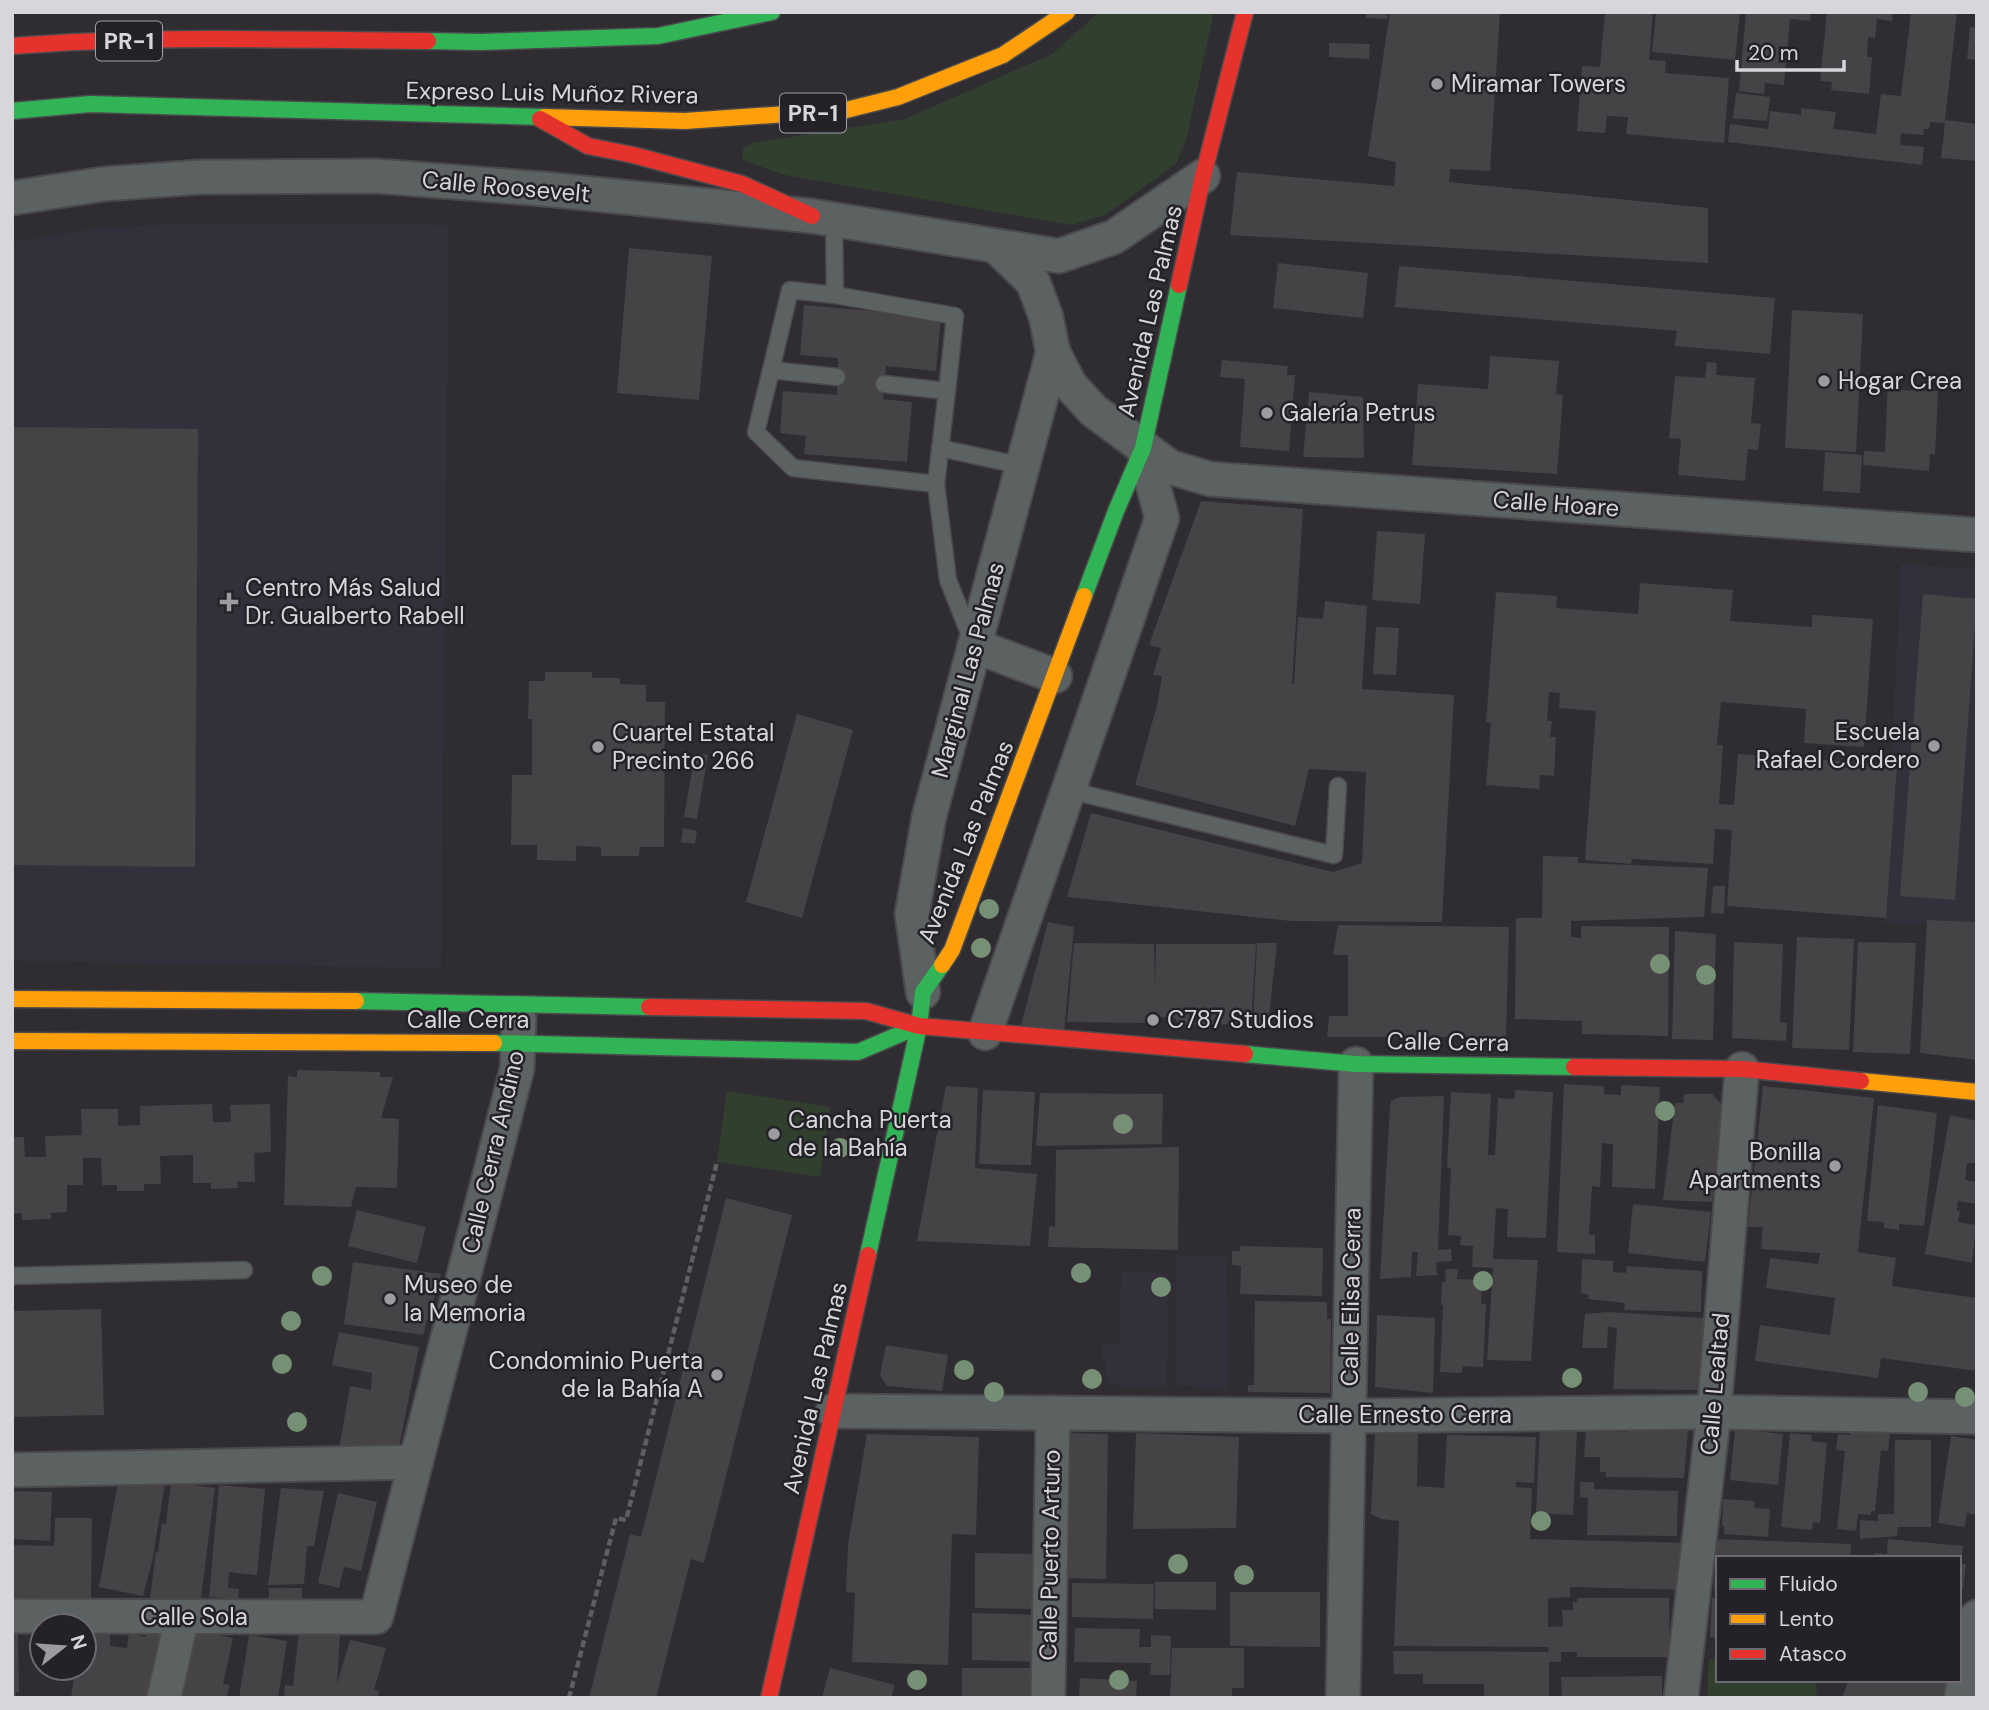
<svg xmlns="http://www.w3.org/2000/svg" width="1989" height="1710" viewBox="0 0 1989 1710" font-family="'DM Sans',sans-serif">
  <rect width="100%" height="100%" fill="#2f2d31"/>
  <g fill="#34303b">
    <path d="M200,223L449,225L441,968L12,961V242L99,228Z"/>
    <path d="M1901,564L1977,569V925L1883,923Z"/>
    <path d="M1176,1255L1227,1257L1228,1390L1176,1385Z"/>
    <path d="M1121,1272L1168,1273L1167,1387H1121L1120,1384L1105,1383L1106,1362H1103L1102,1345H1120Z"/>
  </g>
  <g fill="#313f2f">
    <path d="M1099,12H1214L1186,140L1176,164L1105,215L1071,225L785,175L742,160L743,148L752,143L905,119L1052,54Z"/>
    <path d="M727,1091L831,1107L820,1177L717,1162Z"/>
    <path d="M1709,1659H1718V1680H1816L1817,1698H1707Z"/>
  </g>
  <g fill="#454346">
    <path d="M1366,12H1388L1387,19L1366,18Z"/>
    <path d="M1390,12H1500L1490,171L1450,169L1449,182L1708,208V263L1230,235L1237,172L1394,186L1396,162L1368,156Z"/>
    <path d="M1605,12H1653L1649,60L1666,61L1665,73L1729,78L1724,143L1626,134L1628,117L1607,116L1605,133L1577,131L1582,66L1600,67Z"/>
    <path d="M1656,12H1740L1735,60L1652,52Z"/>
    <path d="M1746,12H1811L1810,21L1790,19L1784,85L1765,83L1764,94L1739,91Z"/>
    <path d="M1827,12H1893L1892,21L1877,19L1875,38L1868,37L1867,57H1872L1869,94L1831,90L1832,82L1820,81Z"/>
    <path d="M1911,12H1957L1945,120L1977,124V161L1941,158L1945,123L1930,122L1929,129H1924L1923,135L1901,133L1900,145L1924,147L1922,165L1728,142L1730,124L1768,129L1770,111L1801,115V108L1836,112L1833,129L1876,134L1881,94L1901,96Z"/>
    <path d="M1970,27L1977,28V60L1967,59Z"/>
    <path d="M1329,43L1370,44L1369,59L1329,57Z"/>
    <path d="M1736,93L1770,97L1767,121L1733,118Z"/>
    <path d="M629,248L712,256L699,400L617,393Z"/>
    <path d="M1278,263L1368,273L1363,318L1273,308Z"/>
    <path d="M1399,266L1775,298L1770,354L1675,346L1677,331L1395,307Z"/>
    <path d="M804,305L941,317L936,371L886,366L883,399L912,402L907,462L804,454L806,436L780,433L783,391L837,395L838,358L800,355Z"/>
    <path d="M1792,310L1863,314L1856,452L1785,448Z"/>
    <path d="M1490,356L1559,361L1556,394L1563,395L1557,474L1412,465L1418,384L1488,389Z"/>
    <path d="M1222,360L1288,366L1287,375H1295L1289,451L1240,447L1245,379L1220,377Z"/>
    <path d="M1707,362L1717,363L1716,375L1755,378L1751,423L1761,424L1758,450L1748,449L1745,481L1678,475L1681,439L1669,438L1675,376L1705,378Z"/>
    <path d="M1888,378H1900L1899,390L1938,391L1935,455L1930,454L1929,471L1863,465L1864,451L1885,452Z"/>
    <path d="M1309,392L1363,397L1364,458L1303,457Z"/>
    <path d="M12,427L198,429L195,867L12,865Z"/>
    <path d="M1825,452L1862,455L1860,493L1823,491Z"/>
    <path d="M1201,501L1303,509L1292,684H1294L1298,617L1323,619L1325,601L1367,606L1362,689L1454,695L1442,922L1291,921L1067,897L1091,813L1333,872L1362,863L1366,772L1309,769L1295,826L1135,785L1157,705L1162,676L1153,675L1161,648L1149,645Z"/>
    <path d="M1377,531L1425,534L1420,604L1372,600Z"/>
    <path d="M1640,583L1733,590L1730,621L1812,627V615L1873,619L1864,747L1804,743L1806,709L1721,702L1717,745H1723L1719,804L1734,805L1738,754L1897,765L1886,918L1727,906L1732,830L1715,829L1713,864L1632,859L1631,864L1585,860L1596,711L1559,708L1560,693L1549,692L1547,721H1552L1550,737H1556L1554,776L1540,775L1539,789L1486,785L1491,723L1486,722L1496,592L1557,596L1556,608L1638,614Z"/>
    <path d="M1923,594L1977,599L1955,900L1900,896Z"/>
    <path d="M1376,627L1399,628L1396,675L1373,674Z"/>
    <path d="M545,672H592V678H620V684L646,685V702H665L664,847H640L639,856H601V847L576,846V861L537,860V845H511L512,775H532V719H528L529,681H545Z"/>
    <path d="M797,714L853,730L802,918L746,902Z"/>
    <path d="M695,753L708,755L697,819L684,817Z"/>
    <path d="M683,828L697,831L695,844L681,842Z"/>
    <path d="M1543,856L1578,857V863L1708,868L1704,917L1571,921V937L1581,938V926L1669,927L1668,1036L1582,1034V1021L1515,1019L1516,918H1542Z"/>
    <path d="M1713,886H1725L1724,914L1711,913Z"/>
    <path d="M1927,920L1977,922V1060L1920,1053Z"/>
    <path d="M1048,922L1074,927L1064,1032L1020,1029Z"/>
    <path d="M1338,925L1509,927L1506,1037H1327L1329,1016H1348V955H1333Z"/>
    <path d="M1675,931L1716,934L1713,1040L1672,1039Z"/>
    <path d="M1797,937L1854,939L1849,1050L1792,1048Z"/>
    <path d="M1734,942L1783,944L1780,1022L1787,1023L1786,1041L1732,1038Z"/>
    <path d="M1858,942L1916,943L1910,1054L1853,1052Z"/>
    <path d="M1074,943L1154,944L1155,987L1156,944H1256L1251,1024L1179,1025L1175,1018L1155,1017L1147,1023L1067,1022Z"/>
    <path d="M1257,943H1277L1268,1025L1253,1024Z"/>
    <path d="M297,1070L380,1072V1077H393L381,1118L399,1119L397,1188L356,1187L351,1207L284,1205L288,1076L297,1077Z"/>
    <path d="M1564,1084L1604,1086V1094L1621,1095V1085L1660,1087L1655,1189L1612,1187L1613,1144L1602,1143L1600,1187L1592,1186L1589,1235H1595V1254L1557,1252Z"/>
    <path d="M946,1086L978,1088L975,1168L1037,1174L1030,1246L917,1241Z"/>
    <path d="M1763,1086L1874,1098L1858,1252L1896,1258L1892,1286L1977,1298V1371L1881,1358L1878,1378L1755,1361L1760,1325L1830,1335L1835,1298L1766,1288L1770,1258L1818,1264L1820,1253L1761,1249L1763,1227H1748Z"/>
    <path d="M983,1090L1035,1092L1031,1165L979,1164Z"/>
    <path d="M1515,1090L1553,1092L1546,1238L1507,1237L1508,1209L1496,1208L1493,1259L1538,1260L1531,1361L1487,1360L1493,1268L1472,1267L1473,1246L1460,1245L1461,1236L1448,1235L1451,1168L1447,1167L1451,1092L1491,1094L1488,1155H1495L1498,1098L1514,1099Z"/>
    <path d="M1040,1093L1163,1094L1162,1144L1036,1146Z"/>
    <path d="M1684,1094H1712L1722,1105L1712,1202L1663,1200L1675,1103H1683Z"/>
    <path d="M1444,1096L1438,1250L1451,1249L1452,1261L1436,1262L1437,1275L1416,1276L1418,1252H1412L1411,1277L1380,1279L1390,1106L1391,1101L1399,1097Z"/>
    <path d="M212,1104L213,1122H231L230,1105L270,1104L271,1152L254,1153L255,1182H237L238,1188L211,1189V1183H193V1155L160,1156L161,1184H144V1191H117V1185H102L101,1158H83V1185H67V1212L51,1213V1219L22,1220V1213L12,1214V1137H24L25,1157H46L45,1136L82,1135L81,1109H118V1126L140,1125V1106Z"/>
    <path d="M1878,1105L1937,1113L1924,1226L1899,1224V1230L1884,1228V1222L1867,1221Z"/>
    <path d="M1950,1115L1977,1121V1163H1967L1965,1180L1977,1182V1204L1958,1201L1957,1211H1960L1958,1222L1976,1225L1972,1263L1925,1254Z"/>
    <path d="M1179,1147L1178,1250L1048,1247L1049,1226L1055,1227L1056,1150Z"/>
    <path d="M726,1198L792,1215L704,1563L691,1559L656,1698H589L630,1534L641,1537Z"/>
    <path d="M1633,1204L1711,1212L1705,1262L1628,1253Z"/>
    <path d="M357,1210L426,1227L417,1263L348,1246Z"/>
    <path d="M1240,1246L1323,1248L1322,1296L1240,1294L1241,1266L1232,1265V1251H1240Z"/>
    <path d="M1582,1259L1613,1261V1272L1626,1273L1627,1266L1702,1271L1701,1312L1624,1310L1625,1303L1588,1299L1589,1295L1581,1293Z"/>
    <path d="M353,1262L441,1274L423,1335L344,1324Z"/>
    <path d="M1446,1269H1458L1457,1279L1482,1280L1481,1304H1486L1483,1367L1463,1366L1462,1373L1440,1372L1443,1305H1441L1442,1282H1445Z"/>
    <path d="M1255,1301L1327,1302V1319H1331L1330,1393L1248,1392V1385H1254Z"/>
    <path d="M101,1309L104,1415L12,1417V1311Z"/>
    <path d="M1608,1312L1704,1318L1701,1366L1697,1390L1613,1389L1617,1328L1608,1327L1607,1348H1582L1585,1314Z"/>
    <path d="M1377,1315L1435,1318L1433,1393L1375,1387Z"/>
    <path d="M339,1332L419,1347L399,1447L339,1449L350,1386L371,1390L372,1373L332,1365Z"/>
    <path d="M886,1345L948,1355L942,1391L887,1386L880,1375Z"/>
    <path d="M1540,1427L1577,1430L1573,1515L1536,1513Z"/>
    <path d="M1629,1429L1688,1430L1684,1478L1606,1477V1472H1600V1457H1584L1586,1431L1628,1432Z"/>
    <path d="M1735,1429L1783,1434L1778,1485L1730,1480Z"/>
    <path d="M1851,1429L1890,1433L1888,1451L1881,1450L1875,1511H1871V1515L1858,1514L1856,1531L1837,1529L1845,1451L1836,1450L1838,1434L1850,1435Z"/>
    <path d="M1062,1433L1108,1434L1106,1579L1060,1578Z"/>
    <path d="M1136,1433L1239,1437L1236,1528L1133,1529Z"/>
    <path d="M1375,1433H1418L1417,1486L1444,1488L1447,1435L1536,1437L1534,1483L1516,1482V1487L1532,1488L1530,1539L1692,1543L1690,1590L1570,1587V1597L1548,1598V1627L1563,1626L1562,1610H1573V1602H1577V1598H1669L1670,1657H1577V1652H1561V1662H1549V1698H1484V1684H1423V1674H1394L1393,1651L1549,1652L1548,1647L1394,1646L1399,1521L1381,1519L1371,1514Z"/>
    <path d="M1790,1433L1812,1435L1811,1441L1827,1443L1820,1523L1813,1522L1812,1530L1781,1527Z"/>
    <path d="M867,1434L979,1437L976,1535L952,1534L948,1665L852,1662L855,1593L846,1592L848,1545Z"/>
    <path d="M1951,1436L1977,1440V1515L1967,1513L1965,1527L1938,1523Z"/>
    <path d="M1895,1440H1931V1527H1898L1897,1536L1860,1539V1520L1878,1521V1514H1894Z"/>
    <path d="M118,1482L165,1484L152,1562L143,1596L99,1587Z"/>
    <path d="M171,1482L215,1488L201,1598H150L156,1552H158L162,1523L166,1524Z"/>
    <path d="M1580,1482H1594V1489L1678,1491L1677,1536L1587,1535L1588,1498L1580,1497Z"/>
    <path d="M219,1485L265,1489L257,1575L229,1572L228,1588L239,1589L238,1599L209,1597Z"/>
    <path d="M281,1488L324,1491L314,1546H307L304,1584L268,1585Z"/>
    <path d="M12,1491L52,1492L50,1541L12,1539Z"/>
    <path d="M338,1493L377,1502L361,1571L344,1567L339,1588L318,1583Z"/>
    <path d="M1723,1499L1755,1501L1754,1508L1770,1509L1768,1537L1724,1534V1527L1722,1526Z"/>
    <path d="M55,1518H92L91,1600L12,1601V1545L54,1546Z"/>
    <path d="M1716,1539L1851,1544L1850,1558H1718V1588H1714Z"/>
    <path d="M1888,1539L1963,1546L1961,1564H1966L1963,1589H1959V1558H1874V1553L1887,1554Z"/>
    <path d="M975,1553L1040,1554V1609L975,1608Z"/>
    <path d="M1155,1582H1216V1610L1155,1609Z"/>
    <path d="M1072,1583L1154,1584L1153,1619L1072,1617Z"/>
    <rect x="269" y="1588" width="33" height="13"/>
    <path d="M1230,1592H1320V1647L1230,1646Z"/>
    <path d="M1712,1598H1718V1638L1710,1637Z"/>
    <path d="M972,1613L1039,1615V1662L972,1660Z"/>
    <path d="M148,1625L174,1630L160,1698H71L75,1670L84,1668V1631L110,1630V1646L127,1648L129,1633L146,1637Z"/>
    <path d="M185,1628L233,1638L223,1684L229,1685L227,1698H171Z"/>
    <path d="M1075,1628L1140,1629L1139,1647H1151V1635L1171,1636L1170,1675H1150L1151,1663L1074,1662Z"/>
    <path d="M299,1631L340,1633L337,1684L350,1640L386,1648L374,1690L379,1691L377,1698H284L285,1685L293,1686Z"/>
    <path d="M12,1634H18L19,1693L16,1692V1698H12Z"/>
    <path d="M249,1635L287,1641L278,1698H239Z"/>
    <path d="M1172,1648H1244V1688H1232V1698H1170Z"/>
    <path d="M830,1668L895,1685L891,1698H822Z"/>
    <rect x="962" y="1668" width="70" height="30"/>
    <path d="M1662,1676V1698H1562L1561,1677Z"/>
    <path d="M1080,1678L1137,1681L1136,1698H1079Z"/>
    <path d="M1849,1680H1957L1956,1698H1842Z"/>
  </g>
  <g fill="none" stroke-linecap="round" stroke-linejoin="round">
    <g stroke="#4a494b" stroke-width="19">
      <g id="lane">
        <path d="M834,219L835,295L955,316L947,391L884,384"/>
        <path d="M835,295L790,290L771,370L837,377"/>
        <path d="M771,370L756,432L793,468L936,484L947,391"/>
        <path d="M940,448L1023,466"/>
        <path d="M936,484L948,580L971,638"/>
        <path d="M1068,790L1334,855L1338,786"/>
        <path d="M12,1276L244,1270"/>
      </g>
    </g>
    <g stroke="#4a494b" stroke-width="37">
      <g id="street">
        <path d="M12,198L104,184L200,177L377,176L544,189L812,216L1059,256L1114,237L1203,176"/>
        <path d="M997,247L1033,282L1046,317L1053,352L1070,385L1094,411L1170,467L1210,479L1977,535"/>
        <path d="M975,646L1055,676"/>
        <path d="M923,992L912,914L929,817L1053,352"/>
        <path d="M985,1033L1162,518L1143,448"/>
        <path d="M833,1411L1348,1416L1714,1412L1977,1417"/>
        <path d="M12,1470L416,1462"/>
        <path d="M12,1616L376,1617L517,1069L519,1018"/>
        <path d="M164,1698L182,1617"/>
        <path d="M1048,1698L1053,1413"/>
        <path d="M1343,1698L1356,1064"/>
        <path d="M1681,1698L1714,1412L1742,1069"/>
        <path d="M1961,1698L1977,1617"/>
      </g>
    </g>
    <g stroke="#4a494b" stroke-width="19">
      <g id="fast">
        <path d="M428,41L481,42L658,36L772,12"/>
        <path d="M12,111L90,104L544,117"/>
        <path d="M1084,596L1116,511L1143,448L1179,285"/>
        <path d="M356,1001L649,1007"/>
        <path d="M494,1043L858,1052L919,1026"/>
        <path d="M1245,1054L1356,1064L1574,1067"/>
        <path d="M868,1255L919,1026L923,992L942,965"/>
      </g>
    </g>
    <g stroke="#4a494b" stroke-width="19">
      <g id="slow">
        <path d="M544,117L685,121L846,110L898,97L1003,55L1067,12"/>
        <path d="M942,965L952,950L1084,596"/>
        <path d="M12,999L356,1001"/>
        <path d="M12,1041L494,1043"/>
        <path d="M1861,1081L1977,1092"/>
      </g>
    </g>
    <g stroke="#4a494b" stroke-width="19">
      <g id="jam">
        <path d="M12,46C150,35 290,40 428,41"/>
        <path d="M540,119L588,146L633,155L742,184L812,216"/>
        <path d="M1179,285L1203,176L1245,12"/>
        <path d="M649,1007L866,1011L919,1026L1245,1054"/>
        <path d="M1574,1067L1742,1069L1861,1081"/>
        <path d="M769,1698L868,1255"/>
      </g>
    </g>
    <path stroke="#5d5f60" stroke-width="4.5" stroke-dasharray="7 3.5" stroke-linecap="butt" d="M569,1698L616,1518L626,1520L717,1162"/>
    <use href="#lane" stroke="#5c6161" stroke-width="16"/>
    <use href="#street" stroke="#5c6161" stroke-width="33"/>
    <use href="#fast" stroke="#30b455" stroke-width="16"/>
    <use href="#slow" stroke="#ff9f0a" stroke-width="16"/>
    <use href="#jam" stroke="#e5322d" stroke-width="16"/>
  </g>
  <g fill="#769075">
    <circle cx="989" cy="909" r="10"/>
    <circle cx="981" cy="948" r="10"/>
    <circle cx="1660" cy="964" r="10"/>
    <circle cx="1706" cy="975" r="10"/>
    <circle cx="1665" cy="1111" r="10"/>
    <circle cx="1123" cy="1124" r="10"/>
    <circle cx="840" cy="1148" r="10"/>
    <circle cx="1081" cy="1273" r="10"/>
    <circle cx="322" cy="1276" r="10"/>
    <circle cx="1483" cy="1281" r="10"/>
    <circle cx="1161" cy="1287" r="10"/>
    <circle cx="291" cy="1321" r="10"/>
    <circle cx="282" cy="1364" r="10"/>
    <circle cx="964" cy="1370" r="10"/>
    <circle cx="1572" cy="1378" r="10"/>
    <circle cx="1092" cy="1379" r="10"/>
    <circle cx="994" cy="1392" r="10"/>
    <circle cx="1918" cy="1392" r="10"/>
    <circle cx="1965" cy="1397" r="10"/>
    <circle cx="297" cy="1422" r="10"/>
    <circle cx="1541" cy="1521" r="10"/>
    <circle cx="1178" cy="1564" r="10"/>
    <circle cx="1244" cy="1575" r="10"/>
    <circle cx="917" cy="1680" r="10"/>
    <circle cx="1119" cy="1680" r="10"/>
  </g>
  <g fill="#9c9b9f" stroke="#242228" stroke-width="2.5">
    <circle cx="1437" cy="84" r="7"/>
    <circle cx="1824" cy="381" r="7"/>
    <circle cx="1267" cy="413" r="7"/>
    <path d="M225.5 591.5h7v7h7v7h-7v7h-7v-7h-7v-7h7z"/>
    <circle cx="1934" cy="746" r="7"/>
    <circle cx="598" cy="747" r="7"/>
    <circle cx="1153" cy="1020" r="7"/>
    <circle cx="774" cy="1134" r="7"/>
    <circle cx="1835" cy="1166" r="7"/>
    <circle cx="390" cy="1299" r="7"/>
    <circle cx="717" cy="1375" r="7"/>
  </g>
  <g text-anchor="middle" stroke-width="5" stroke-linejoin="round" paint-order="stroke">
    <g fill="#242228" stroke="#a1a0a5" stroke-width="2">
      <rect x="96" y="21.5" width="66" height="39" rx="5"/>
      <rect x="780" y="93.5" width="66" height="39" rx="5"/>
    </g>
    <g font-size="23" font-weight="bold" fill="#d7d6da">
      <text x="129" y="49">PR-1</text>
      <text x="813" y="121">PR-1</text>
    </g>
    <g font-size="24" fill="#d7d6da" stroke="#242228" text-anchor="start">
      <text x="1451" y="92">Miramar Towers</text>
      <text x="1838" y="389">Hogar Crea</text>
      <text x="1281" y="421">Galería Petrus</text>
      <text x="245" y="596">Centro Más Salud<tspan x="245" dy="28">Dr. Gualberto Rabell</tspan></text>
      <text x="1920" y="740" text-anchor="end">Escuela<tspan x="1920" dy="28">Rafael Cordero</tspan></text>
      <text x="612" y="741">Cuartel Estatal<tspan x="612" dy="28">Precinto 266</tspan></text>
      <text x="1167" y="1028">C787 Studios</text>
      <text x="788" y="1128">Cancha Puerta<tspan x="788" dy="28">de la Bahía</tspan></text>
      <text x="1821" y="1160" text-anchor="end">Bonilla<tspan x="1821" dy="28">Apartments</tspan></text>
      <text x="404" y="1293">Museo de<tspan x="404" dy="28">la Memoria</tspan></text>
      <text x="703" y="1369" text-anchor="end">Condominio Puerta<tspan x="703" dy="28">de la Bahía A</tspan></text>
    </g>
    <g font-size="24" fill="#d7d6da" stroke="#242228">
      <text transform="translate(552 93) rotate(1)" y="8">Expreso Luis Muñoz Rivera</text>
      <text transform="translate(506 187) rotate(5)" y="8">Calle Roosevelt</text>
      <text transform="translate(1150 311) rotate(-77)" y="8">Avenida Las Palmas</text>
      <text transform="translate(1556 504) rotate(4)" y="8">Calle Hoare</text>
      <text transform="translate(968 670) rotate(-75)" y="8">Marginal Las Palmas</text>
      <text transform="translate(966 842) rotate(-68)" y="8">Avenida Las Palmas</text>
      <text x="468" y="1028">Calle Cerra</text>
      <text transform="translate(1448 1042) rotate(1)" y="8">Calle Cerra</text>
      <text transform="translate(493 1152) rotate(-77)" y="8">Calle Cerra Andino</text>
      <text transform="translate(1351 1297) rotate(-89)" y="8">Calle Elisa Cerra</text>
      <text transform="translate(1715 1384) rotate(-85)" y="8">Calle Lealtad</text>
      <text transform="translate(815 1388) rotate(-77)" y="8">Avenida Las Palmas</text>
      <text x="1405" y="1423">Calle Ernesto Cerra</text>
      <text transform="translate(1050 1555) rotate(-89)" y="8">Calle Puerto Arturo</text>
      <text x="194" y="1625">Calle Sola</text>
    </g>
  </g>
  <rect width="1989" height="1710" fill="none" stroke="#d7d6da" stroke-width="28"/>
  <rect x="1716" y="1556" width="245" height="126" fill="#242228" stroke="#6c6a6f" stroke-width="2"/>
  <rect x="1730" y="1579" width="35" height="10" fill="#30b455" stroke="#6c6a6f" stroke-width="2"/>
  <text x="1779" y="1591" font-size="21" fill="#d7d6da">Fluido</text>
  <rect x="1730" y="1614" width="35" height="10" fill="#ff9f0a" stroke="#6c6a6f" stroke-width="2"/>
  <text x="1779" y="1626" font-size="21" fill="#d7d6da">Lento</text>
  <rect x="1730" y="1649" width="35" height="10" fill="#e5322d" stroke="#6c6a6f" stroke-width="2"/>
  <text x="1779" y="1661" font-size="21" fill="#d7d6da">Atasco</text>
  <g transform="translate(63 1647) rotate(73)"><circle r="33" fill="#242228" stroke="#6c6a6f" stroke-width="2"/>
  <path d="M0-5L12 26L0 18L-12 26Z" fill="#9c9b9f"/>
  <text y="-10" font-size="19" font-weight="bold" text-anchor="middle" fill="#d7d6da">N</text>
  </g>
  <path d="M1737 60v10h107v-10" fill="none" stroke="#d7d6da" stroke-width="3.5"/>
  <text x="1748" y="60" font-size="21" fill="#d7d6da" stroke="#242228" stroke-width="5" paint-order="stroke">20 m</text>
</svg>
